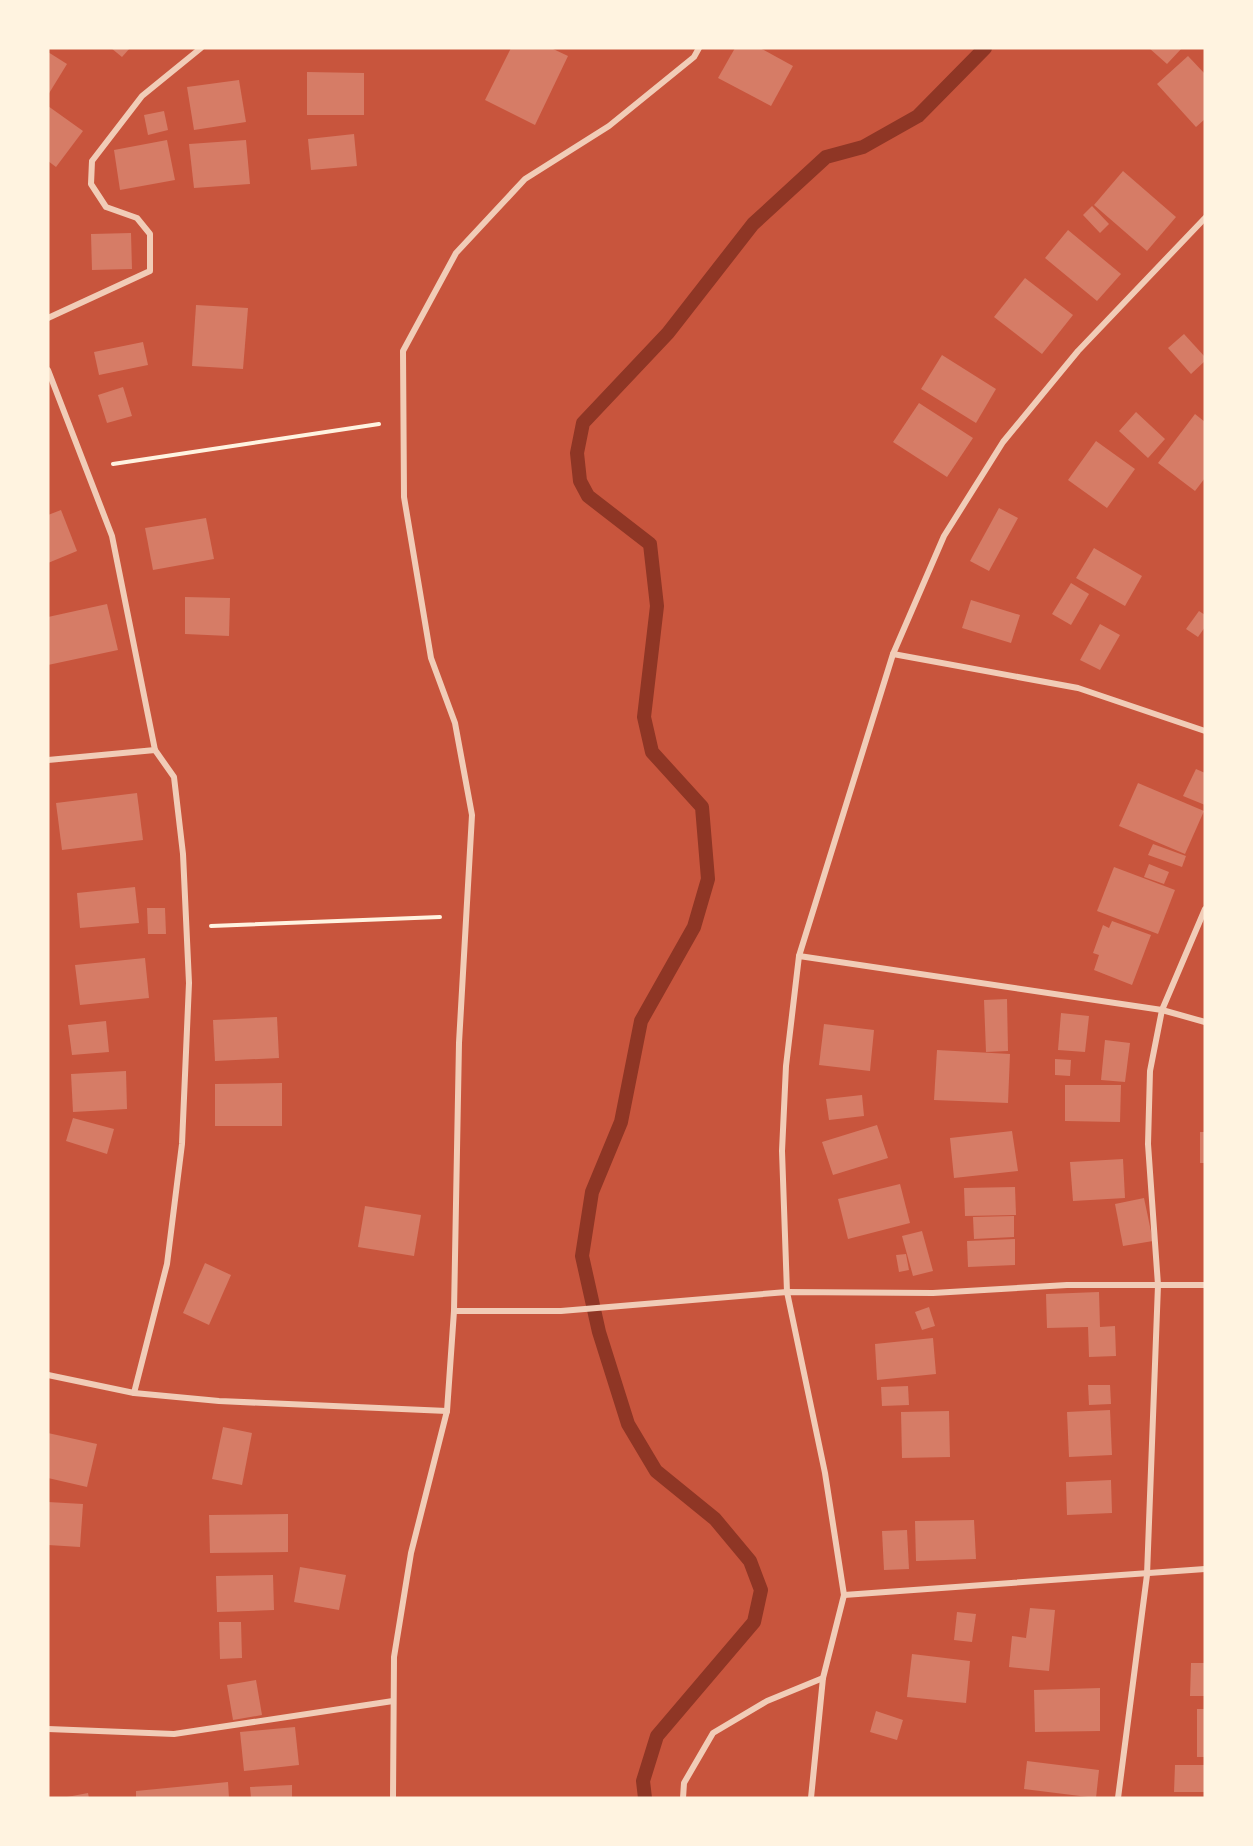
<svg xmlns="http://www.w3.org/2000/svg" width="1253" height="1846" viewBox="0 0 1253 1846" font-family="'Exo 2',sans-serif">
  <rect width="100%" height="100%" fill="#c8553d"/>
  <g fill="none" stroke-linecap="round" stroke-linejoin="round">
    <path stroke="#8f3625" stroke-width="14" d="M645,1798L643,1781L657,1736L754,1622L761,1590L750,1561L715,1519L656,1471L628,1424L599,1332L582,1256L592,1192L621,1122L641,1021L694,927L708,879L702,807L652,752L644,717L657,606L650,544L588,496L580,481L577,453L583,423L668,333L753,224L826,157L863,147L918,116L985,48"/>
  </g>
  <g fill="#d67c66">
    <path d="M111,48H130L122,57Z"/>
    <path d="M511,48H551L568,56L535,125L485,100Z"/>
    <path d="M735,48H760L793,66L771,106L718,78Z"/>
    <path d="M1149,48H1182L1167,64Z"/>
    <path d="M48,52L67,64L48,95Z"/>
    <path d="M1188,56L1205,74V119L1196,127L1157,84Z"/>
    <path d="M307,72L364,73V115H307Z"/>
    <path d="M239,80L246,122L194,130L187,87Z"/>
    <path d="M48,106L83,131L56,167L48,161Z"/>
    <path d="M164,111L168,130L148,135L144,115Z"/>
    <path d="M354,134L357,166L311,170L308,139Z"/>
    <path d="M167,140L175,180L120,190L114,150Z"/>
    <path d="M246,140L250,184L194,188L189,144Z"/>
    <path d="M1123,171L1176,217L1147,251L1094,205Z"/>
    <path d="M1092,206L1109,224L1100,233L1083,215Z"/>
    <path d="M1068,230L1121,274L1097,301L1045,258Z"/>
    <path d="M131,233L132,269L92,270L91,234Z"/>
    <path d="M1025,278L1073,315L1042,354L994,317Z"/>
    <path d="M196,305L248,308L243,369L192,366Z"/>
    <path d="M1184,334L1205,357V361L1191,374L1168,348Z"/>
    <path d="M143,342L148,365L99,375L94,352Z"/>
    <path d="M942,355L996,389L976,423L921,389Z"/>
    <path d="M123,387L132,416L107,423L98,395Z"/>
    <path d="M919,403L973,438L947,477L893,442Z"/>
    <path d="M1136,412L1165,439L1148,458L1119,431Z"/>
    <path d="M1195,414L1205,422V478L1195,491L1158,463Z"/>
    <path d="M1096,441L1135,469L1107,508L1068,480Z"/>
    <path d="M999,508L1018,518L989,571L970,561Z"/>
    <path d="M61,510L77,551L48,563V515Z"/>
    <path d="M206,518L214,559L153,570L145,528Z"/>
    <path d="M1094,548L1142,576L1125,606L1076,578Z"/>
    <path d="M1071,583L1089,594L1071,625L1052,614Z"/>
    <path d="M185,597L230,598L229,636L185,634Z"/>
    <path d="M971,600L1020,615L1011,643L962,628Z"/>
    <path d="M107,604L118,650L48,665V617Z"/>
    <path d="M1199,611L1205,615V627L1198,637L1186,629Z"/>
    <path d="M1100,624L1120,635L1100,670L1080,660Z"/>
    <path d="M1196,769L1205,773V805L1183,796Z"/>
    <path d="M1138,783L1204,811L1185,854L1119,826Z"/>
    <path d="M137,793L143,840L62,850L56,803Z"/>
    <path d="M1153,844L1186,856L1182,867L1148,855Z"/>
    <path d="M1149,864L1169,872L1164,884L1144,877Z"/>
    <path d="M1114,867L1175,890L1158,934L1097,911Z"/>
    <path d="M135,887L139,923L80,928L77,893Z"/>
    <path d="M147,908H165L166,934H148Z"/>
    <path d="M1112,921L1151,935L1132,985L1094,970L1099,955L1093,953L1103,925L1109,928Z"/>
    <path d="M145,958L149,998L80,1005L75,965Z"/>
    <path d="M1007,999L1008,1051L986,1052L984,1000Z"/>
    <path d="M1061,1013L1089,1016L1085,1052L1058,1050Z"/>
    <path d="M277,1017L279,1058L215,1061L213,1020Z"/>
    <path d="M106,1021L109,1052L72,1055L68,1025Z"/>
    <path d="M824,1024L874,1030L870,1071L819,1065Z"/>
    <path d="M1105,1040L1130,1043L1125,1082L1101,1080Z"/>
    <path d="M937,1050L1010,1054L1008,1103L934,1100Z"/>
    <path d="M1055,1059L1071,1060L1070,1076L1055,1075Z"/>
    <path d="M126,1071L127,1109L73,1112L71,1074Z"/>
    <path d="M282,1083V1126H215V1084Z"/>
    <path d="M1065,1085H1121L1120,1122L1065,1121Z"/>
    <path d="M862,1095L864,1116L829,1120L826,1099Z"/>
    <path d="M73,1118L114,1129L107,1154L66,1141Z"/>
    <path d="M877,1125L888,1158L833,1175L822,1142Z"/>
    <path d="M1012,1131L1018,1171L954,1178L950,1138Z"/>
    <rect x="1200" y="1132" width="5" height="31"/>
    <path d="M1123,1159L1125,1198L1073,1201L1070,1162Z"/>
    <path d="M900,1184L910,1223L848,1239L838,1199Z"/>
    <path d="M1015,1187L1016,1215L965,1216L964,1188Z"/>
    <path d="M1144,1198L1153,1241L1123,1246L1115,1204Z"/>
    <path d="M365,1206L421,1215L414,1256L358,1247Z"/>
    <path d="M1014,1216V1237L974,1239L973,1217Z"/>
    <path d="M922,1231L933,1271L913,1276L902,1236Z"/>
    <path d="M1015,1239V1265L968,1267L967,1241Z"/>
    <path d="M906,1254L909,1270L899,1272L896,1255Z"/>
    <path d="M205,1263L231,1275L209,1325L183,1313Z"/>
    <path d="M1099,1292L1100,1327L1115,1326L1116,1356L1089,1357L1088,1327L1047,1328L1046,1294Z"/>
    <path d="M929,1307L935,1326L922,1330L915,1312Z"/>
    <path d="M933,1338L936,1374L877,1380L875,1344Z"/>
    <path d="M1088,1385H1110L1111,1404L1089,1405Z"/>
    <path d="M908,1386L909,1405L882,1406L881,1387Z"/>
    <path d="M1110,1410L1112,1455L1069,1457L1067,1412Z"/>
    <path d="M949,1411L950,1457L902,1458L901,1412Z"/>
    <path d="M223,1427L252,1433L242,1485L212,1479Z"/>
    <path d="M48,1433L97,1444L87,1487L48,1478Z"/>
    <path d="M1111,1480L1112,1513L1067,1515L1066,1482Z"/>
    <path d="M48,1502L83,1504L80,1547L48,1545Z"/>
    <path d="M288,1514V1552L210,1553L209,1515Z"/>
    <path d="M974,1520L976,1559L916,1561L915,1521Z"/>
    <path d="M907,1530L909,1569L884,1570L882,1531Z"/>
    <path d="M300,1567L346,1575L339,1610L294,1602Z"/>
    <path d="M273,1575L274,1610L217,1612L216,1576Z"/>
    <path d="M1030,1608L1055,1610L1049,1671L1009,1667L1012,1636L1026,1638Z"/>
    <path d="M957,1612L976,1614L972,1642L954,1640Z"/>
    <path d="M219,1622H241L242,1658L220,1659Z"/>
    <path d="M912,1654L970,1661L966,1703L907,1697Z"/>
    <path d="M1191,1663H1205V1696H1190Z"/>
    <path d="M256,1680L262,1715L233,1720L227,1685Z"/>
    <path d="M1100,1688V1731L1035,1732L1034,1690Z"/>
    <rect x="1197" y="1709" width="8" height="48"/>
    <path d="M876,1711L903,1720L897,1740L870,1732Z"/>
    <path d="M295,1727L299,1765L244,1771L240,1732Z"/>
    <path d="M1027,1761L1099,1770L1096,1798L1024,1789Z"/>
    <path d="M1175,1765H1205V1792H1174Z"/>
    <path d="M228,1782L229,1798H136V1791Z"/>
    <path d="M292,1785V1798H251L250,1787Z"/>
    <path d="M88,1793L89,1798H67V1797Z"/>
  </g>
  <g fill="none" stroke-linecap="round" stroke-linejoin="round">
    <g stroke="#fff3e0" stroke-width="4">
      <path d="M113,464L379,424"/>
      <path d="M211,926L440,917"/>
    </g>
    <g stroke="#f1ccb7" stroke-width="6">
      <path d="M48,318L150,271V234L137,218L106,207L91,184L92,161L142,96L201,48"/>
      <path d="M48,370L112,536L155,750"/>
      <path d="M893,654L1078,688L1205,731"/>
      <path d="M48,760L155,750L174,777L183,854L189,983L182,1144L167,1264L134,1393"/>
      <path d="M799,956L1162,1010L1205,1022"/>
      <path d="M454,1311H561L787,1292L933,1293L1067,1285H1205"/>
      <path d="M48,1375L134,1393L219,1401L447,1411"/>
      <path d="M844,1595L1205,1569"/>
      <path d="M48,1729L174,1734L393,1701"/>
      <path d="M393,1798L394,1657L411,1553L447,1411L454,1311L459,1043L472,815L455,723L431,658L404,497L403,351L456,253L525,179L609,126L694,57L699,48"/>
      <path d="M683,1798L684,1783L713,1733L767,1701L823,1678"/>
      <path d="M811,1798L823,1678L844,1595L825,1473L787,1292L782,1151L786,1066L799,956L893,654L944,536L1003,442L1078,351L1205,218"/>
      <path d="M1118,1798L1147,1575L1158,1285L1148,1144L1150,1071L1162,1010L1205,909"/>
    </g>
  </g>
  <rect width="1253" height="1846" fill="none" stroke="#fff3e0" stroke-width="99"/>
</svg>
